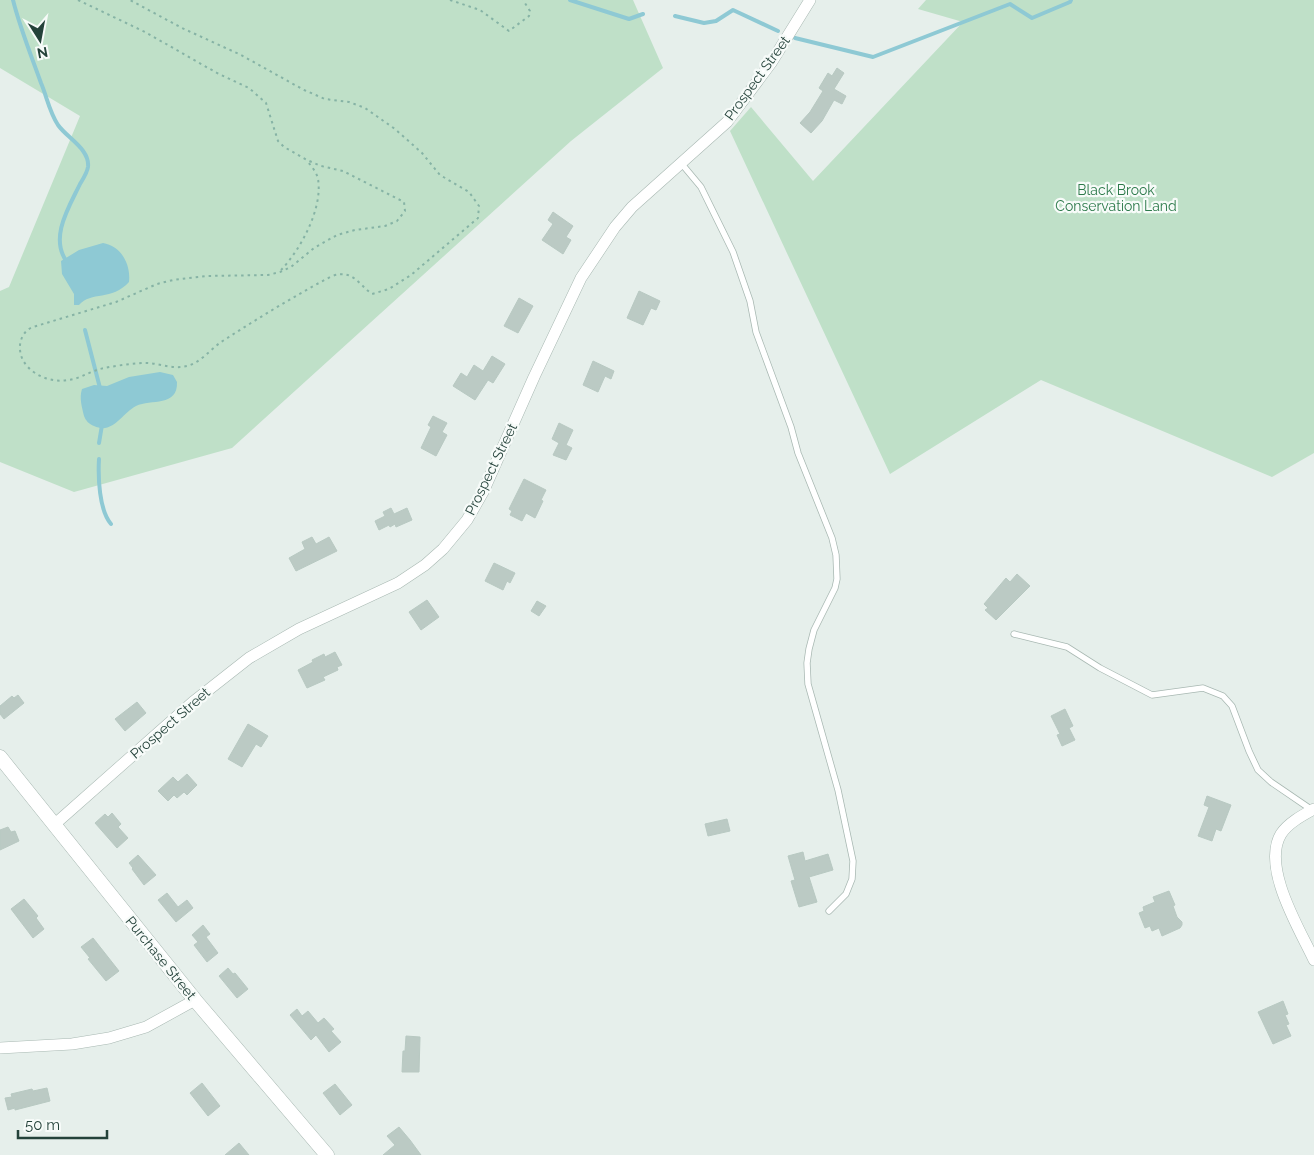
<svg xmlns="http://www.w3.org/2000/svg" width="1314" height="1155" viewBox="0 0 1314 1155" font-family="Raleway,sans-serif">
  <rect width="100%" height="100%" fill="#e6efeb"/>
  <g fill="#bfe0c8">
    <path d="M0,0H633L663,68L571,141L232,448L74,492L0,462V291L9,287L80,116L0,68Z"/>
    <path d="M926,0H1314V453L1272,477L1041,380L890,474L730,131L751,107L813,181L963,22L918,9Z"/>
  </g>
  <g fill="#8ec9d4">
    <path d="M103,243C121,246 131,264 129,282C112,301 91,291 79,305H74V294L62,274L61,261L79,250Z"/>
    <path d="M160,372L173,375L177,382C178,407 151,399 136,406C122,413 113,435 94,426C89,424 86,421 84,416C82,407 79,398 82,389L94,385L107,386L129,377Z"/>
  </g>
  <g fill="none" stroke-linecap="round" stroke-linejoin="round">
    <g stroke="#8ec9d4" stroke-width="4">
      <path d="M13,0C20,28 31,55 41,83C47,97 49,111 58,125C67,138 90,149 88,167C87,173 83,179 80,184C69,207 49,238 67,262"/>
      <path d="M570,0L629,19L643,14"/>
      <path d="M675,16L704,23L716,21L733,10L778,31"/>
      <path d="M795,38L873,57L1010,4L1032,18L1070,2L1071,0"/>
      <path d="M85,330L100,388"/>
      <path d="M99,443L102,425"/>
      <path d="M99,459C98,477 99,510 111,524"/>
    </g>
  </g>
  <g fill="#bbcac4" stroke="#b8c9c2">
    <path d="M837,68L844,73L834,89L846,96L842,104L834,100L822,121L811,133L800,123L810,112L823,91L819,88L828,73L832,76Z"/>
    <path d="M553,212L573,226L566,237L571,240L563,254L542,240L553,224L548,220Z"/>
    <path d="M639,291L660,301L656,310L651,308L643,325L627,318Z"/>
    <path d="M519,298L533,306L518,333L504,326Z"/>
    <path d="M492,356L505,364L493,383L488,380L475,400L453,386L461,373L467,377L474,365L483,371Z"/>
    <path d="M593,361L614,371L611,379L605,376L598,392L583,385Z"/>
    <path d="M433,416L447,423L442,432L447,435L436,456L421,448L431,427L428,425Z"/>
    <path d="M559,423L573,430L566,445L572,448L566,460L553,455L559,443L552,439Z"/>
    <path d="M524,479L546,490L541,500L543,501L535,518L526,513L522,521L510,515L512,511L509,509Z"/>
    <path d="M391,508L394,514L407,508L412,520L396,527L395,524L390,527L389,525L379,530L375,521L385,516L383,512Z"/>
    <path d="M312,537L316,544L329,537L337,551L296,571L289,558L305,549L302,542Z"/>
    <path d="M494,563L515,573L510,583L507,581L503,590L485,581Z"/>
    <path d="M1017,574L1030,586L996,620L985,610L988,608L984,604L1006,578L1010,582Z"/>
    <path d="M427,600L439,617L421,630L409,612Z"/>
    <path d="M537,601L546,606L539,616L531,611Z"/>
    <path d="M335,652L342,665L337,667L338,670L323,677L325,680L307,688L298,670L313,662L312,660L324,654L325,657Z"/>
    <path d="M18,695L24,703L4,719L0,714V706L12,696L14,698Z"/>
    <path d="M137,702L146,713L125,731L115,719Z"/>
    <path d="M1065,709L1073,726L1069,728L1075,740L1062,746L1057,735L1060,734L1051,716Z"/>
    <path d="M248,724L268,736L261,747L256,744L242,767L228,759Z"/>
    <path d="M187,774L197,785L187,795L184,792L177,798L174,795L168,801L158,791L173,777L178,782Z"/>
    <path d="M1207,796L1231,805L1221,831L1216,829L1212,841L1198,836L1209,807L1204,805Z"/>
    <path d="M112,813L121,824L118,827L128,838L117,848L95,823L105,814L108,817Z"/>
    <path d="M727,819L730,831L708,836L705,824Z"/>
    <path d="M8,827L11,832L15,831L19,841L0,850V830Z"/>
    <path d="M803,852L805,861L828,854L833,870L809,877L817,902L799,907L791,881L795,880L788,856Z"/>
    <path d="M138,855L156,875L144,885L132,869L133,868L129,863Z"/>
    <path d="M1169,891L1175,905L1173,906L1177,917L1182,922V925L1180,928L1162,936L1159,928L1152,931L1150,926L1145,928L1139,913L1144,911L1143,907L1155,902L1153,897Z"/>
    <path d="M167,893L178,907L187,900L193,908L176,922L158,900Z"/>
    <path d="M24,899L38,916L36,918L44,929L33,938L11,909Z"/>
    <path d="M203,925L210,934L206,937L218,953L207,962L194,945L198,942L192,935Z"/>
    <path d="M93,938L119,971L106,981L88,959L90,958L81,947Z"/>
    <path d="M228,968L233,974L235,973L248,989L237,998L219,976Z"/>
    <path d="M1283,1001L1288,1014L1285,1015L1289,1024L1286,1025L1291,1036L1273,1044L1258,1012Z"/>
    <path d="M297,1009L302,1016L308,1011L318,1023L324,1018L334,1029L331,1031L341,1042L329,1052L316,1035L311,1040L290,1015Z"/>
    <path d="M406,1036L420,1037L419,1072H402L403,1051H405Z"/>
    <path d="M202,1083L220,1106L208,1116L190,1093Z"/>
    <path d="M335,1084L352,1105L340,1115L323,1093Z"/>
    <path d="M47,1088L50,1101L15,1110V1108L8,1110L5,1098L12,1097L11,1094L32,1089L33,1091Z"/>
    <path d="M399,1127L410,1140L421,1155H383L395,1145L387,1136Z"/>
    <path d="M239,1143L249,1155H225Z"/>
  </g>
  <g fill="none" stroke-linecap="round" stroke-linejoin="round">
    <g stroke="#a8b8b2" stroke-width="7">
      <g id="service">
        <path d="M681,163L701,187L733,252L750,301L756,332L791,427L798,453L832,538L836,555L837,579L835,588L814,630L809,649L807,663L808,684L838,790L853,861L852,879L846,894L829,911"/>
        <path d="M1014,634L1067,647L1100,668L1152,695L1203,688L1223,696L1232,706L1249,751L1258,770L1271,782L1312,810"/>
      </g>
    </g>
    <g stroke="#a8b8b2" stroke-width="12">
      <g id="minor">
        <path d="M1314,809C1303,815 1288,823 1281,834C1261,867 1300,930 1314,960"/>
        <path d="M55,824L193,702L249,658L299,629L398,583L425,565L443,549L467,520L483,492L534,377L581,278L615,227L632,207L727,122L771,63L810,0"/>
        <path d="M0,1048L72,1044L109,1038L146,1027L195,1000"/>
      </g>
    </g>
    <g stroke="#a8b8b2" stroke-width="15">
      <path id="tertiary" d="M0,757L195,1000L327,1155"/>
    </g>
    <g stroke="#86b3a5" stroke-width="2" stroke-dasharray="2.5 4" stroke-linecap="butt">
      <path d="M78,0L145,32L217,73L249,88L266,103L278,141L284,147L307,160L321,166L343,171L404,202L405,211L397,221L385,226L355,230L337,235L314,248L291,267L280,272L268,275L207,276L173,280L157,284L116,302L33,327C25,330 21,337 20,345C18,369 46,384 68,380C79,379 89,372 100,369C113,366 128,364 142,363C157,362 172,370 187,366C200,363 210,350 221,342C257,319 294,296 332,276C353,269 358,284 372,294L389,289L411,275L478,218L479,206L469,192L440,175L422,153L395,129L365,108L349,102L325,99L304,90L241,55L182,28L130,0"/>
      <path d="M450,0L480,10L509,31L529,16L530,11L523,0"/>
      <path d="M281,270C301,249 323,208 318,179C317,173 312,167 308,162"/>
    </g>
    <use href="#service" stroke="#fff" stroke-width="5.5"/>
    <use href="#minor" stroke="#fff" stroke-width="11"/>
    <use href="#tertiary" stroke="#fff" stroke-width="14"/>
  </g>
  <g text-anchor="middle" stroke-width="4.5" stroke-linejoin="round" paint-order="stroke">
    <g font-size="14" fill="#24423a" stroke="#f7fbf9">
      <text transform="translate(757 78) rotate(-54)" y="5">Prospect Street</text>
      <text transform="translate(491 469) rotate(-64)" y="5">Prospect Street</text>
      <text transform="translate(170 723) rotate(-41)" y="5">Prospect Street</text>
      <text transform="translate(161 958) rotate(51)" y="5">Purchase Street</text>
    </g>
    <g font-size="14" fill="#2d7a4b" stroke="#f7fbf9">
      <text x="1116" y="195">Black Brook<tspan x="1116" dy="16">Conservation Land</tspan></text>
    </g>
  </g>
  <g transform="translate(40 40) rotate(169)" stroke="#f7fbf9" stroke-width="4" paint-order="stroke">
  <path d="M0-4L9 19L0 12L-9 19Z" fill="#24423a"/>
  <text y="-8" font-size="14" font-weight="bold" text-anchor="middle" fill="#24423a">N</text>
  </g>
  <path d="M18 1130v8h89v-8" fill="none" stroke="#24423a" stroke-width="2.5"/>
  <text x="25" y="1130" font-size="15" fill="#24423a" stroke="#f7fbf9" stroke-width="4" paint-order="stroke">50 m</text>
</svg>
